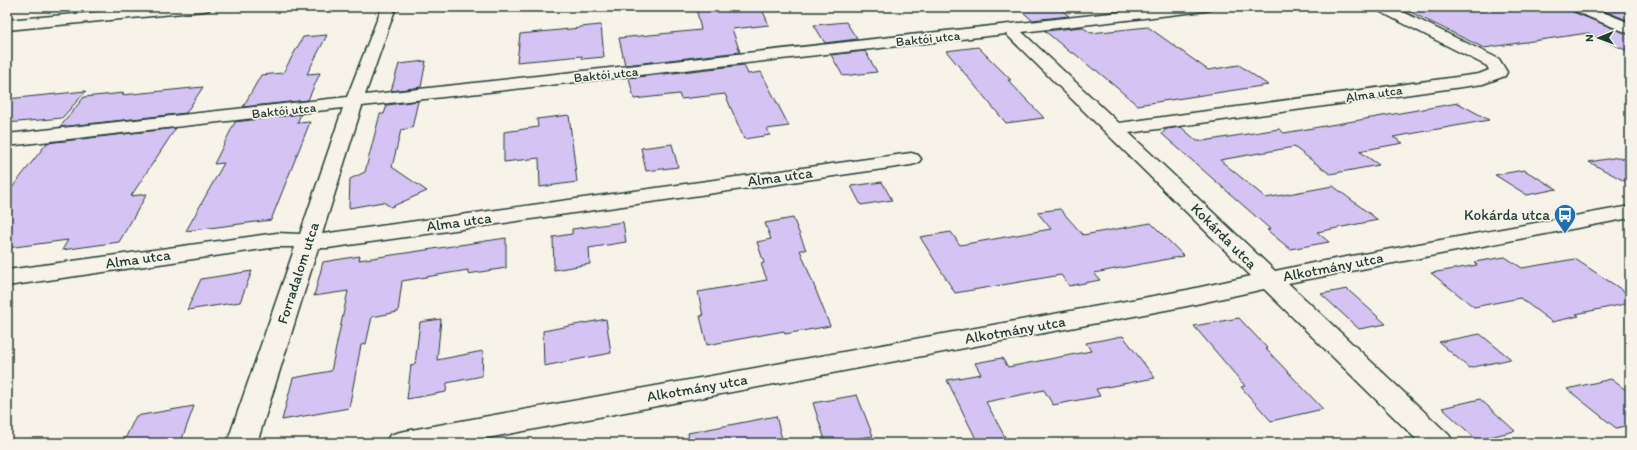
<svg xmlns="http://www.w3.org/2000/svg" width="1637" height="450" viewBox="0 0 1637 450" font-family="Itim,sans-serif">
  <rect width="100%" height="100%" fill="#f7f3e8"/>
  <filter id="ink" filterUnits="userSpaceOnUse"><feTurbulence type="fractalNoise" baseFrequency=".025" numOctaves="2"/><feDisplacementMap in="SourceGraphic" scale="8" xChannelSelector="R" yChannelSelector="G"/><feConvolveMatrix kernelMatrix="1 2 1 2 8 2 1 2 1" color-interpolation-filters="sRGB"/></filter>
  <g filter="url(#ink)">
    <g fill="#d5c3f4" stroke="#1f3d34">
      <path d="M696,7H761L769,25L732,29L740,52L625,65L619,38L701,30Z"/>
      <path d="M1017,7H1058L1069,16L1032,20Z"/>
      <path d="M1400,7H1569L1571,11L1630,35V52L1588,33L1484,48Z"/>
      <path d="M1594,7H1614V11L1630,9V21Z"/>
      <path d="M846,22L857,39L825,43L814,25Z"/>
      <path d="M601,25L604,57L582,59V56L517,62L520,34L580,28V27Z"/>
      <path d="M1082,27L1091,33L1148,27L1208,70L1239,65L1268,85L1137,105L1096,70H1094L1074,53H1071L1045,31Z"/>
      <path d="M327,35L307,74L320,73L308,100L243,107L261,75L283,73L303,37Z"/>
      <path d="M978,47L1011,80H1008L1044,118L1006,123L946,51Z"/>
      <path d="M865,51L877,72L843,76L831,55Z"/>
      <path d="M426,61L421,87L391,91L399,64Z"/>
      <path d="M744,65L748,74L761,72L789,126L767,129L770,135L744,139L725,94L681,99L679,94L634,99L629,78Z"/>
      <path d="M203,87L186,113L60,127L84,97L124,93L122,95Z"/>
      <path d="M86,91L62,118L7,123V99Z"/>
      <path d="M418,101L412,128L401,130L392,167L427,191L391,207L383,202L349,208L350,179L365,172L380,114H384L387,105Z"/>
      <path d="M1458,103L1489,120L1393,137L1403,143L1359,151L1379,165L1330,174L1294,147L1220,160L1266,198L1333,186L1378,220L1317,232L1329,242L1290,249L1267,230L1270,229L1162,134L1166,129L1181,127L1197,141H1203L1279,129L1284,133Z"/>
      <path d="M301,114L297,123L310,122L271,220L186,231L224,163L214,164L235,122Z"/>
      <path d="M569,115L577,182L540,187L539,158L504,162V132L538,127L537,119Z"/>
      <path d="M176,128L131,196L147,194L119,242L62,250L68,240L7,248V194L47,143Z"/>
      <path d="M672,144L678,167L646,171L641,148Z"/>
      <path d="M1619,157L1630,161V184L1589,162Z"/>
      <path d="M1524,170L1557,189L1527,195L1495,175Z"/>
      <path d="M882,182L892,200L861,205L851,186Z"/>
      <path d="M1060,209L1083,235L1151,223L1184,256L1094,273L1100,280L1069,286L1061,275L955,293L920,237L951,232L960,245L1051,229L1037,212Z"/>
      <path d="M793,218L806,250H800L830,326L785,334L784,331L707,345L700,316H703L698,292L767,280L761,264L764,263L757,242L771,239L765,223Z"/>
      <path d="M623,222L626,242L589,248L590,264L554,270L553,237L572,234V229Z"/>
      <path d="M506,238V268L468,274V270L402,281L398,312L372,317L366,344L361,345L349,408L282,420L293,378L331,371L348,291L314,296L323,262L360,256L359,260Z"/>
      <path d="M1505,257L1522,268L1575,259L1630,295V303L1576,314L1579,316L1552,322L1520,298L1474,307L1431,273L1477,265L1474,262Z"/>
      <path d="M252,271L240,302L187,310L201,279Z"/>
      <path d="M1347,289L1386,324L1359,329L1321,294Z"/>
      <path d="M1239,318L1268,349H1266L1323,409L1271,421L1241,387L1245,386L1194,326Z"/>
      <path d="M441,319L437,360L483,351L482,376L447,383L446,392L407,399L411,365L415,364L420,322Z"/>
      <path d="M606,319L611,353L544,366L543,331Z"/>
      <path d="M1480,334L1511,359L1469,368L1439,342Z"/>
      <path d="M1123,336L1155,378L1096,389L1100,396L1053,405L1044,390L986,402L1006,439L978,443L947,380L981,374L975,363L1002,358L1008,367L1091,351L1086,343Z"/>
      <path d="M1611,379L1630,393V425L1616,428L1567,389Z"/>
      <path d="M857,395L873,436L859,438L861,443H826L813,403Z"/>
      <path d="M1480,399L1515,431L1477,440L1442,408Z"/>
      <path d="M194,406L182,439L158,443H123L136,416Z"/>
      <path d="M776,416L783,443H689L688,433Z"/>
    </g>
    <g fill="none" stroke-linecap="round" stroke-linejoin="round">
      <g stroke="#1f3d34" stroke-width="3">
        <g id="minor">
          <path d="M155,7H211L209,10L204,11L7,30V20Z"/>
          <path d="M382,7H396L365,95L1165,7H1212L1210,10L1205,11L1022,32L1119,123L1479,74L1489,70L1487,66L1377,10L1375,7H1393L1499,59L1507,72L1505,76L1483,84L1129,133L1275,271L1313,263L1630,206V218L1288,283L1449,435L1454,443H1420L1264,289L1187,306L461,443H385L390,435L400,432L1187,290L1251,276L1006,34L362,106L322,234L911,153L918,155L921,159L918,163L911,165L328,248H318L257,443H227L295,247H277L7,286V270L277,233L300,234L343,108L7,146V134L347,97Z"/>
          <path d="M1570,7H1590L1630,23V34L1572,10Z"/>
        </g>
      </g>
      <use href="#minor" fill="#f7f3e8" fill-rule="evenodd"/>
    </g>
  </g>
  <defs>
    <g id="bus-pin" transform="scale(1.15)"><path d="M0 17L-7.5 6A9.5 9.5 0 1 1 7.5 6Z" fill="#1f6fb2" stroke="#f7f3e8"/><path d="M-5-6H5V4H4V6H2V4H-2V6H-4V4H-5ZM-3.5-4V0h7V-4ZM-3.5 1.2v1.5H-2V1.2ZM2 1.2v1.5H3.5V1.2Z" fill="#fff"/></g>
  </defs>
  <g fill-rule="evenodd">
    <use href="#bus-pin" x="1565" y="215"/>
  </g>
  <g text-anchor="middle" stroke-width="3.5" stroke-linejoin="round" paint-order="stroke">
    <g font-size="13" fill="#1f3d34" stroke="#f7f3e8">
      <text transform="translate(928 38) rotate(-6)" y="5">Baktói utca</text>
      <text transform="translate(606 74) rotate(-6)" y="5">Baktói utca</text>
      <text transform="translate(1374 93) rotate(-8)" y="5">Alma utca</text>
      <text transform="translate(284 110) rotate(-6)" y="5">Baktói utca</text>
    </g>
    <g font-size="15" fill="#1f3d34" stroke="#f7f3e8">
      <text transform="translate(780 177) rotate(-8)" y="5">Alma utca</text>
      <text transform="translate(459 222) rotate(-8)" y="5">Alma utca</text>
      <text transform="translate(1224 236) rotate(45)" y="5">Kokárda utca</text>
      <text transform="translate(138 259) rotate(-8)" y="5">Alma utca</text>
      <text transform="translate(1333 267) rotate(-11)" y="5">Alkotmány utca</text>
      <text transform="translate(298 273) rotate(-72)" y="5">Forradalom utca</text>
      <text transform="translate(1015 330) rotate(-10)" y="5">Alkotmány utca</text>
      <text transform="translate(697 388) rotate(-10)" y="5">Alkotmány utca</text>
    </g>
    <g font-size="15" fill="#1f3d34" stroke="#f7f3e8" text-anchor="end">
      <text x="1550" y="220">Kokárda utca</text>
    </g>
  </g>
  <rect width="1637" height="450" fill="none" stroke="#f7f3e8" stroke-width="24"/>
  <rect x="12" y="12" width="1613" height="426" fill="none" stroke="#1f3d34" stroke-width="1.5" filter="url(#ink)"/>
  <g transform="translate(1599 38) rotate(269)" stroke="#f7f3e8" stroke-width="3" paint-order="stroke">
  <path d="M0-3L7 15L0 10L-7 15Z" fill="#1f3d34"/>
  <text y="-6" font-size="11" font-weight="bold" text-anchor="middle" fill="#1f3d34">N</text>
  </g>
</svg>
